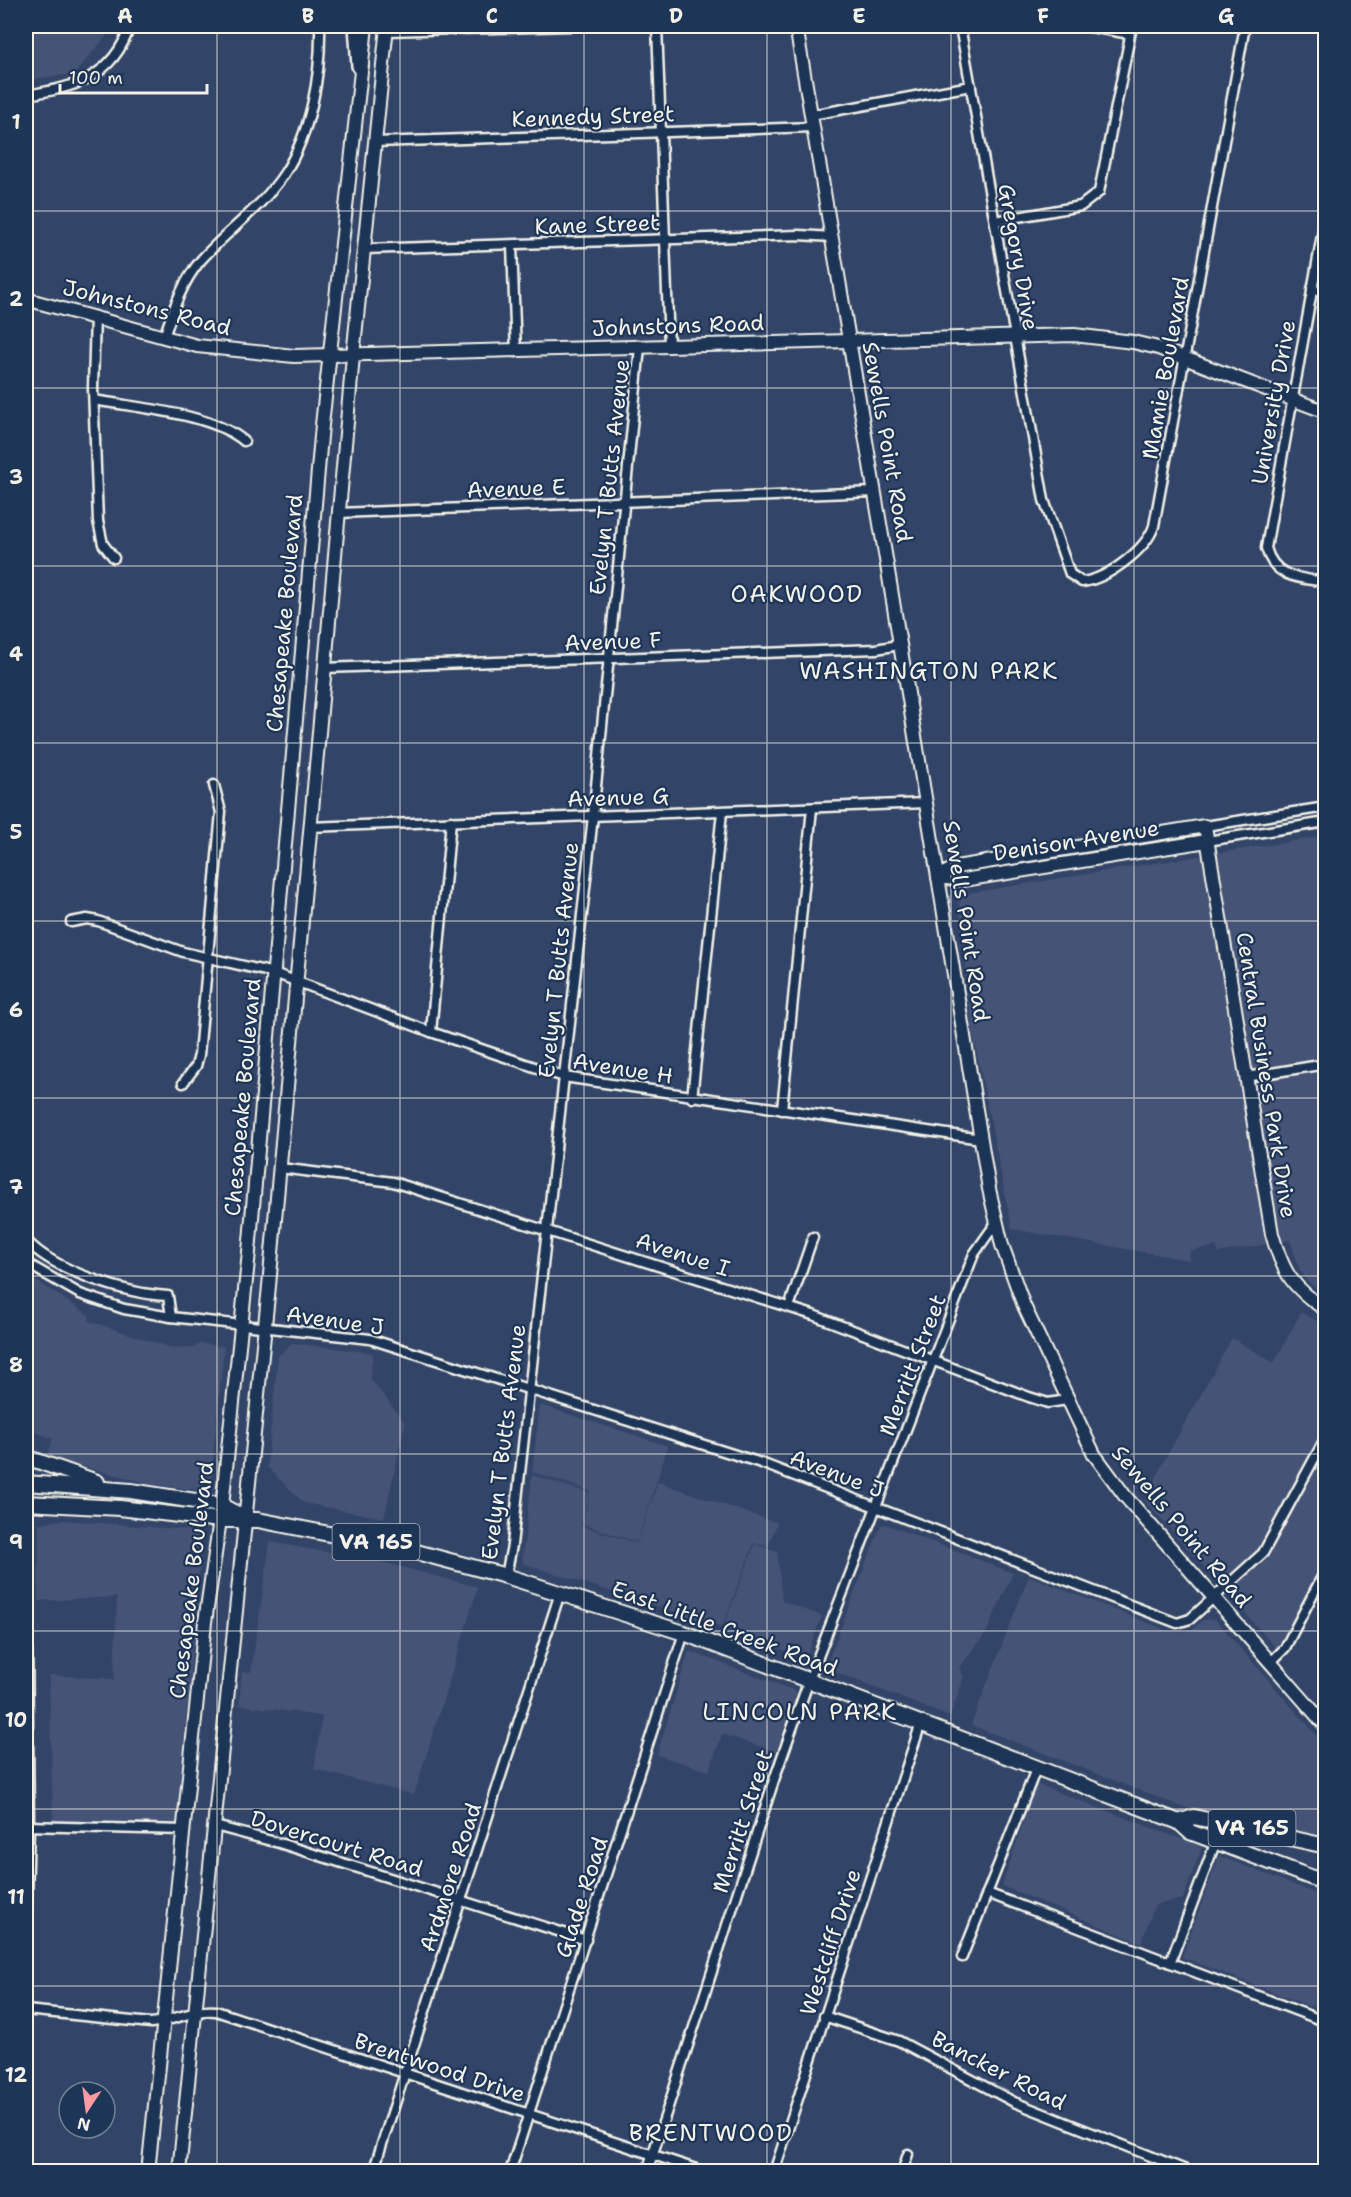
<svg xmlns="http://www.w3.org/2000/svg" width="1351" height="2197" viewBox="0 0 1351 2197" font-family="'Shantell Sans',sans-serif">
  <rect width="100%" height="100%" fill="#324568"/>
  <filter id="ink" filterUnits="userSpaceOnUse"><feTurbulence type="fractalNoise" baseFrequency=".0167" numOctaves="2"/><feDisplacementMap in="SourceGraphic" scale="12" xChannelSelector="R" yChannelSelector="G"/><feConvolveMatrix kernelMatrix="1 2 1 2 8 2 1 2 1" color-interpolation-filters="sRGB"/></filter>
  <g filter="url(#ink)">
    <g fill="#445376">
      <path d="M26,26H115L74,74L26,80Z"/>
      <path d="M1325,836V1295L1307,1281L1299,1268L1290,1240L1218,1253L1217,1246L1190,1251L1189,1260L1012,1229L972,1029L959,900L962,894Z"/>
      <path d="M26,1274L90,1316L89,1321L169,1347L193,1348L201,1343L224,1347L210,1489L207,1491L151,1484L47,1457L53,1439L26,1428Z"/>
      <path d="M1301,1313L1325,1325V1578L1283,1656L1145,1501L1163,1463L1232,1338L1274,1363Z"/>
      <path d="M292,1343L373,1353L370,1378L405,1423L384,1518L304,1503L267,1467L278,1356Z"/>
      <path d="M540,1405L668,1446L637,1542L582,1524L590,1491L532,1472Z"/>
      <path d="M532,1475L589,1493L581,1526L637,1543L658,1482L777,1523L768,1547L754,1543L722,1627L522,1563Z"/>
      <path d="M64,1520L188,1530L202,1538L177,1824L53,1821L49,1675L114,1679L117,1597L38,1601L39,1523Z"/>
      <path d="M885,1524L1013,1573L986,1633L959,1668L964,1677L950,1717L828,1669L827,1663L881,1525Z"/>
      <path d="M270,1542L386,1563L478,1587L414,1795L314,1769L322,1716L239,1705L242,1672H251Z"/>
      <path d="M755,1544L777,1552L782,1601L822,1616L806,1658L723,1628Z"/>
      <path d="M1029,1576L1166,1630L1182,1632L1193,1629L1203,1620L1215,1619L1325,1745V1827L1317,1835L1180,1806L971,1725Z"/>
      <path d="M689,1651L798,1692L776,1752L722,1734L709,1771L657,1755Z"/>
      <path d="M1036,1784L1202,1847L1183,1899L1155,1905L1141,1943L1002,1886Z"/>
      <path d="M1219,1856L1325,1897V2012L1182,1957Z"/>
    </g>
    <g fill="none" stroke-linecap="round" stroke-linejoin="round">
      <g stroke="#f4f1e8" stroke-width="13">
        <g id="street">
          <path d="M657,26L669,346"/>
          <path d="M960,26L1044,500L1070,574L1082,582C1107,579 1146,550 1154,526L1245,26"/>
          <path d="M1085,26L1130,34"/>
          <path d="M386,31L571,26"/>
          <path d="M26,95C74,88 113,78 130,26"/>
          <path d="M811,115L971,86"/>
          <path d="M375,142L813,127"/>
          <path d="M1326,213L1266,548C1274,578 1299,578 1326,582"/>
          <path d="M995,221L1081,206L1099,192L1132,26"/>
          <path d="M512,245L516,352"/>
          <path d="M364,249L799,235L832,237"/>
          <path d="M1312,289L1326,293"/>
          <path d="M95,316L93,388L98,521L103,544L114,558"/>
          <path d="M164,337C173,310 182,282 201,260C227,231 262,207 284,174C311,133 321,75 320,26"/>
          <path d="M94,400C137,408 211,413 244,441"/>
          <path d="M338,513L875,492"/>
          <path d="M324,668L876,649L893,646L899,639"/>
          <path d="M1205,826L1326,807"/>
          <path d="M310,827L926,803"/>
          <path d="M1207,841L1326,822"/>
          <path d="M71,922L87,919L98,921L183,952L274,973L431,1032L564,1077L981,1139"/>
          <path d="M431,1032L451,821"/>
          <path d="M1246,1077L1326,1064"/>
          <path d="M183,1083L196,1066L199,1055L221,812L214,785"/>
          <path d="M692,1098L722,812"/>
          <path d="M782,1110L812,808"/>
          <path d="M280,1168L393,1182L813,1315L1029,1397L1048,1403L1067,1400"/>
          <path d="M26,1240C54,1271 127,1294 168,1296L171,1317"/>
          <path d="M26,1263L80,1294L124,1309L171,1317L370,1339L761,1463L1177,1623L1190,1619L1263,1553L1326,1437"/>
          <path d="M789,1307L813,1237"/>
          <path d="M26,1537L29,1826L26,1937"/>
          <path d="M506,1576L512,1545L593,816L640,347"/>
          <path d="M1270,1663L1285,1648L1326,1569"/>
          <path d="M26,1826L184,1830"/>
          <path d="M215,1826L279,1843L586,1940"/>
          <path d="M987,1893L1326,2022"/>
          <path d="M962,1957L1036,1769"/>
          <path d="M1170,1963L1216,1841"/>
          <path d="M26,2010L151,2023C174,2021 193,2009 216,2011L705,2172"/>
          <path d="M824,2016L899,2041L1014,2102L1191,2172"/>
          <path d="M373,2172L560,1593"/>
          <path d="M510,2172L684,1633"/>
          <path d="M647,2172L775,1777L809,1680L974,1254L996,1223"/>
          <path d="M774,2172L921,1723"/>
          <path d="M902,2172L908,2154"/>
        </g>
      </g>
      <g stroke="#f4f1e8" stroke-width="16">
        <g id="secondary">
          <path d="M796,26L889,577L989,1189L1002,1245L1024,1306L1094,1454L1125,1496L1326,1726"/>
          <path d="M26,299L197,346L294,356L1074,335L1133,342L1158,348L1326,412"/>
          <path d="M938,877L956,867L1205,826L1272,1234C1283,1273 1292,1287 1326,1310"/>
          <path d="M938,877L963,880L1207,841"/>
          <path d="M148,2172L205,1622L222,1506L249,1252L322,425L366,26"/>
          <path d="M179,2172L269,1286L353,356L387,26"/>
        </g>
      </g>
      <g stroke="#f4f1e8" stroke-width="18">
        <g id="primary">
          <path d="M26,1457L97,1482"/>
          <path d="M26,1483L131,1491L208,1503L222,1506L244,1518"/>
          <path d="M26,1503L120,1508L220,1520H258L405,1549L506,1576L684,1633L1179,1822L1190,1832L1326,1883"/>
          <path d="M1179,1822L1194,1817L1326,1846"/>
        </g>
      </g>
      <g stroke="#f4f1e8" stroke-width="20">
        <path id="highway" d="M357,26L360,66"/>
      </g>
      <use href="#street" stroke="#1d3557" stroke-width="8"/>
      <use href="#secondary" stroke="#1d3557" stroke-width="12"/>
      <use href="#primary" stroke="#1d3557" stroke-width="14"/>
      <use href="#highway" stroke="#1d3557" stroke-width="15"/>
    </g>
  </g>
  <path fill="none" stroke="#f4f1e8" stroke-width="1.5" stroke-opacity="0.55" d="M217,26V2172M400,26V2172M584,26V2172M767,26V2172M951,26V2172M1134,26V2172M26,211H1326M26,388H1326M26,566H1326M26,743H1326M26,921H1326M26,1098H1326M26,1276H1326M26,1454H1326M26,1631H1326M26,1809H1326M26,1986H1326"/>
  <g text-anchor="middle" stroke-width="4.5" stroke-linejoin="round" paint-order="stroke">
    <g fill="#1d3557" stroke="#b4b9bc" stroke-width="1.5">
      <rect x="332.5" y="1524" width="87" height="36" rx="4.5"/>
      <rect x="1208.5" y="1810" width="87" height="36" rx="4.5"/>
    </g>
    <g font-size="21" font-weight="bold" fill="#f4f1e8">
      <text x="376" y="1549">VA 165</text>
      <text x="1252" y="1835">VA 165</text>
    </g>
    <g font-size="22" fill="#f4f1e8" stroke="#1d3557">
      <text transform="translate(593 116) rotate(-2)" y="8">Kennedy Street</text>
      <text transform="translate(597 224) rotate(-2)" y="8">Kane Street</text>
      <text transform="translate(1019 257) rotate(80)" y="8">Gregory Drive</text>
      <text transform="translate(147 307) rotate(14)" y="8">Johnstons Road</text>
      <text transform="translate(678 325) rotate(-2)" y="8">Johnstons Road</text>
      <text transform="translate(1165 368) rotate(-80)" y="8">Mamie Boulevard</text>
      <text transform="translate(1273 402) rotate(-80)" y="8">University Drive</text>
      <text transform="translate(888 442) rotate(80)" y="8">Sewells Point Road</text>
      <text transform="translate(609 477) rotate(-84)" y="8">Evelyn T Butts Avenue</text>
      <text transform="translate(516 488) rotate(-2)" y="8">Avenue E</text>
      <text transform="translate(284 613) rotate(-85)" y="8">Chesapeake Boulevard</text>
      <text transform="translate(613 641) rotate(-2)" y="8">Avenue F</text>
      <text transform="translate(618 797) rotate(-2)" y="8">Avenue G</text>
      <text transform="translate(1076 840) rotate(-9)" y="8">Denison Avenue</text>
      <text transform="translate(967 921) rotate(81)" y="8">Sewells Point Road</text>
      <text transform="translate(558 960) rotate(-84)" y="8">Evelyn T Butts Avenue</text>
      <text transform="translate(623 1068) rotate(9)" y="8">Avenue H</text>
      <text transform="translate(1267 1075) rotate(81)" y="8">Central Business Park Drive</text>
      <text transform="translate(242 1097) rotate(-85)" y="8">Chesapeake Boulevard</text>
      <text transform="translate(683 1254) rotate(18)" y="8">Avenue I</text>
      <text transform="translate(335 1320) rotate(8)" y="8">Avenue J</text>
      <text transform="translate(912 1365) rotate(-69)" y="8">Merritt Street</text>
      <text transform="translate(503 1442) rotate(-83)" y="8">Evelyn T Butts Avenue</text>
      <text transform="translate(837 1473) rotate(21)" y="8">Avenue J</text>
      <text transform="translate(1182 1526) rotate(50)" y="8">Sewells Point Road</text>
      <text transform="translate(191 1580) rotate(-83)" y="8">Chesapeake Boulevard</text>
      <text transform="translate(725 1628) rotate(20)" y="8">East Little Creek Road</text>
      <text transform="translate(742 1821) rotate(-72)" y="8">Merritt Street</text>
      <text transform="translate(337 1843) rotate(17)" y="8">Dovercourt Road</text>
      <text transform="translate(450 1877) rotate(-72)" y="8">Ardmore Road</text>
      <text transform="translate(581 1897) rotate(-72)" y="8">Glade Road</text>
      <text transform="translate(830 1942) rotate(-72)" y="8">Westcliff Drive</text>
      <text transform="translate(440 2067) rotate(18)" y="8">Brentwood Drive</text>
      <text transform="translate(999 2070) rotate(27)" y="8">Bancker Road</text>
    </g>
    <g font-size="24" letter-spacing="1.5" fill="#f4f1e8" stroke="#1d3557">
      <text x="797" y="602">OAKWOOD</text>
      <text x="929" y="679">WASHINGTON PARK</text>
      <text x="800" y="1720">LINCOLN PARK</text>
      <text x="711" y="2141">BRENTWOOD</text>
    </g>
  </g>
  <rect width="1351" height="2197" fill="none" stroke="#1d3557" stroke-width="66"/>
  <g transform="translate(87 2110) rotate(193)"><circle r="28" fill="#1d3557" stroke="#738091" stroke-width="1.5"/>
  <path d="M0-4.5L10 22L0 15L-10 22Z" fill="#ff9aa2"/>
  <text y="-9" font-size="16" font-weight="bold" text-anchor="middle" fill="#f4f1e8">N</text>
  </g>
  <path d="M60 84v9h147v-9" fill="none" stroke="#f4f1e8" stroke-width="3"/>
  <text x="69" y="84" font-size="18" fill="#f4f1e8" stroke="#1d3557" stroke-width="4.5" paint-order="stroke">100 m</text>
  <rect x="33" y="33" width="1285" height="2131" fill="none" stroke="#f4f1e8" stroke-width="2"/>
  <g font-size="20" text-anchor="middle" font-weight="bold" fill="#f4f1e8">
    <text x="125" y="23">A</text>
    <text x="308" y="23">B</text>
    <text x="492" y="23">C</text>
    <text x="676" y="23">D</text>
    <text x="859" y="23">E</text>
    <text x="1043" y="23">F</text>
    <text x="1226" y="23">G</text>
    <text x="16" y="129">1</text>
    <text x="16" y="306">2</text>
    <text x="16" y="484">3</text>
    <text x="16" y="661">4</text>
    <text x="16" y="839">5</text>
    <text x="16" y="1017">6</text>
    <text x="16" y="1194">7</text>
    <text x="16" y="1372">8</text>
    <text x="16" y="1549">9</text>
    <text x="16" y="1727">10</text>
    <text x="16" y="1904">11</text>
    <text x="16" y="2082">12</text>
  </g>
</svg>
